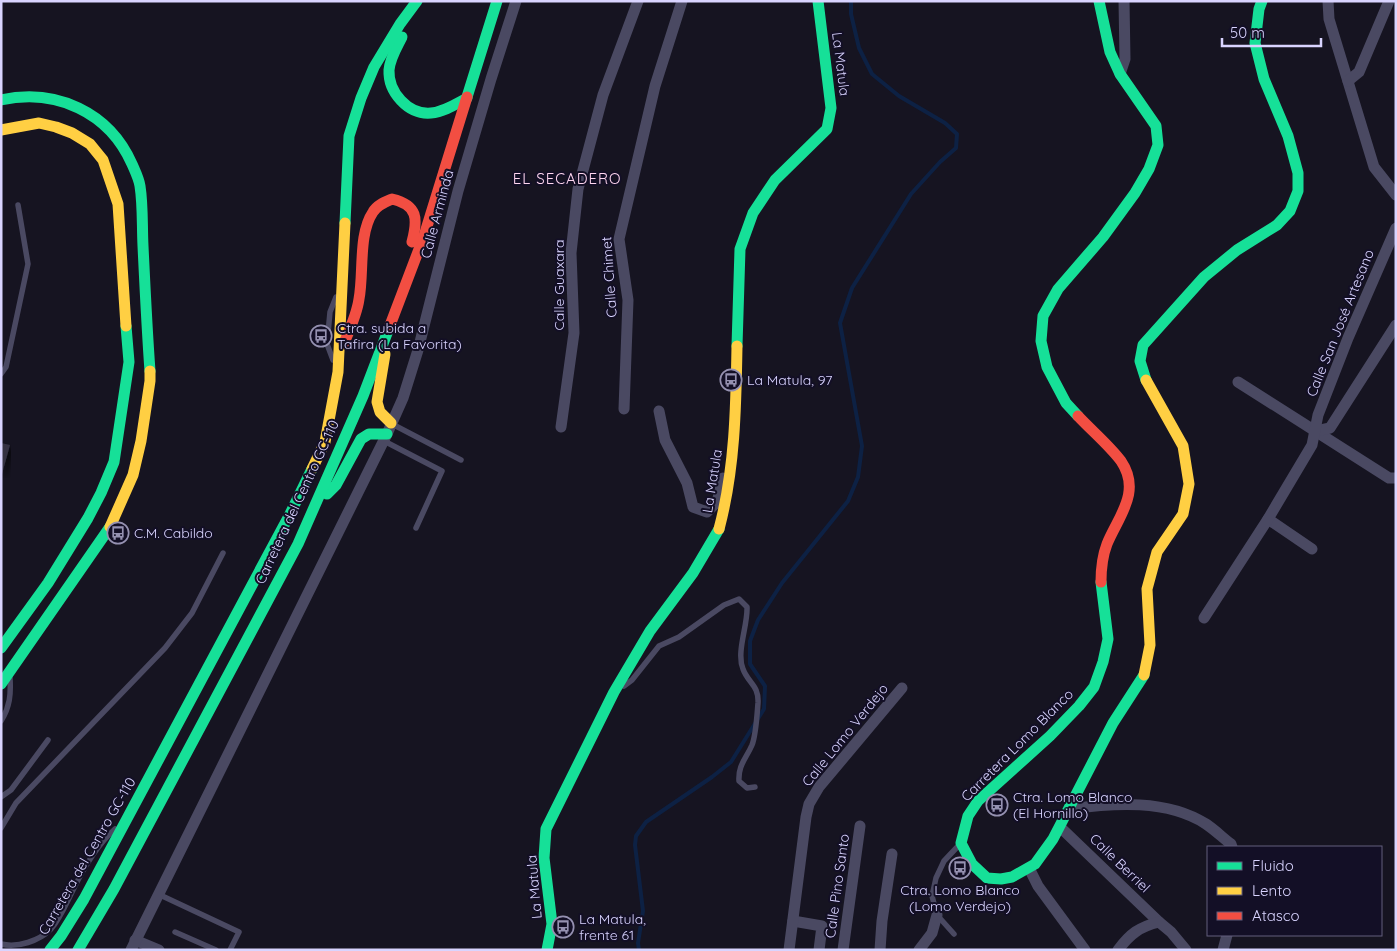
<svg xmlns="http://www.w3.org/2000/svg" width="1397" height="951" viewBox="0 0 1397 951" font-family="Quicksand,sans-serif">
  <defs>
    <filter id="shadow"><feDropShadow dx="4" dy="4" stdDeviation="2.5" flood-color="#0009"/></filter>
  </defs>
  <rect width="100%" height="100%" fill="#161421"/>
  <g fill="none" stroke-linecap="round" stroke-linejoin="round">
    <path stroke="#0d2144" stroke-width="4" d="M639,950L638,943L643,911L635,845L636,836L646,822L712,777L731,762L764,709L765,686L750,664V641L758,620L782,583L848,501L858,477L862,446L840,323L852,288L911,194L940,162L956,148L957,134L945,123L899,96L872,74L859,48L851,14V1"/>
  </g>
  <path fill="#343243" filter="url(#shadow)" d="M1,443L10,445L2,474H1Z"/>
  <g fill="none" stroke-linecap="round" stroke-linejoin="round">
    <g stroke="#4a4962" stroke-width="5.5">
      <path d="M333,360L327,344L330,312L336,297"/>
      <path d="M1,374L6,367L28,264L18,205"/>
      <path d="M392,424L461,460"/>
      <path d="M384,441L442,471L416,528"/>
      <path d="M624,686L632,680L659,646L679,637L724,605L739,599L747,607C748,625 736,652 743,669C748,683 759,685 758,703C757,715 756,735 752,745C746,759 738,765 739,781L747,788L755,787"/>
      <path d="M1,721C10,707 11,694 10,678"/>
      <path d="M1,797L11,790L48,740"/>
      <path d="M1,828L16,803L165,648L192,613L223,553"/>
      <path d="M158,894L239,932L230,950"/>
      <path d="M175,932L216,950"/>
      <path d="M954,934L937,915L932,896L936,878L944,861L960,844"/>
      <path d="M1,944C18,948 39,941 51,929C60,919 66,904 72,892C82,871 98,844 115,829"/>
    </g>
    <g stroke="#4a4962" stroke-width="11">
      <path d="M1328,1L1329,19L1374,167L1396,195"/>
      <path d="M1120,74L1125,59L1124,1"/>
      <path d="M1348,81L1359,72L1389,1"/>
      <path d="M1238,382L1389,478H1396"/>
      <path d="M624,409L628,300L619,239L655,86L682,1"/>
      <path d="M659,411L665,440L687,483L693,507L707,512L717,502L723,478"/>
      <path d="M561,427L574,333L571,253L578,189L603,95L638,1"/>
      <path d="M1316,431L1330,428L1396,325"/>
      <path d="M1268,519L1312,549"/>
      <path d="M1204,618L1268,519L1312,445L1318,415L1348,338L1396,228"/>
      <path d="M1070,809C1114,803 1167,799 1206,824C1215,830 1223,838 1231,844L1232,847"/>
      <path d="M1060,827L1159,922"/>
      <path d="M1029,868L1038,886L1085,950"/>
      <path d="M793,921L822,926L819,950"/>
      <path d="M135,940L159,950"/>
      <path d="M131,950L387,434L403,398L418,350L458,191L491,79L516,1"/>
      <path d="M789,950L806,817L809,804L819,787L902,688"/>
      <path d="M843,950L860,826"/>
      <path d="M880,950L882,921L892,854"/>
      <path d="M919,950L932,933L937,915"/>
      <path d="M1118,950C1130,934 1139,927 1159,922L1171,932L1186,950"/>
      <path d="M1223,950L1227,935"/>
    </g>
    <g stroke="#16e098" stroke-width="11">
      <path d="M402,37C397,47 390,58 389,70C388,92 408,115 431,113C444,112 456,104 467,98"/>
      <path d="M467,97L497,1"/>
      <path d="M1,100C56,88 109,112 132,164C135,171 139,179 140,186C143,205 142,226 143,246C145,288 147,330 150,371"/>
      <path d="M345,223L349,136L361,98L374,67L400,24L417,1"/>
      <path d="M737,346L740,249L753,213L775,180L827,129L831,108L818,1"/>
      <path d="M1146,380L1140,361L1143,345L1204,277L1237,250L1277,225L1290,211L1298,191V173L1288,136L1264,79L1255,43L1259,9L1262,1"/>
      <path d="M1078,416L1066,403L1047,367L1041,341L1043,316L1058,289L1103,237L1135,193L1149,169L1158,145L1156,126L1120,74L1110,52L1099,1"/>
      <path d="M327,494L336,485L361,439L369,434H387"/>
      <path d="M1101,582L1108,639L1103,662L1094,687L1079,706L1050,736L978,801L968,816L961,843L972,864L987,878L1001,879L1012,877L1035,864L1053,839L1113,723L1144,675"/>
      <path d="M1,648L48,583L88,518L101,493L114,462L129,362L126,326"/>
      <path d="M1,684L110,527"/>
      <path d="M50,950L61,936L84,899L290,514L312,469"/>
      <path d="M78,950L114,889L298,544L363,396L389,328"/>
      <path d="M547,950L552,924L544,858L546,829L614,692L650,631L693,573L719,529"/>
    </g>
    <g stroke="#ffcf43" stroke-width="11">
      <path d="M1,130L39,123L56,127L72,133L90,144L103,160L118,204L126,326"/>
      <path d="M385,354L377,402L380,412L391,423"/>
      <path d="M312,469L325,442L338,372L345,223"/>
      <path d="M110,527L133,475L141,441L150,381V371"/>
      <path d="M719,529C735,469 736,407 737,346"/>
      <path d="M1144,675L1150,645L1147,589L1157,552L1183,514L1189,484L1183,446L1146,380"/>
    </g>
    <g stroke="#f24e42" stroke-width="11">
      <path d="M389,328L424,236L467,97"/>
      <path d="M344,343C350,329 357,314 359,299C364,273 358,234 373,212C377,205 385,202 392,199C418,205 418,219 412,242"/>
      <path d="M1078,416C1092,431 1109,445 1121,461C1142,492 1118,517 1107,544C1102,557 1101,569 1101,582"/>
    </g>
  </g>
  <defs>
    <g id="bus-ring" transform="scale(1.125)"><circle r="9.5" fill="#130f26" stroke="#9591b1" stroke-width="1.5"/><path d="M-5-6H5V4H4V6H2V4H-2V6H-4V4H-5ZM-3.5-4V0h7V-4ZM-3.5 1.2v1.5H-2V1.2ZM2 1.2v1.5H3.5V1.2Z" fill="#9591b1"/></g>
  </defs>
  <g fill-rule="evenodd">
    <use href="#bus-ring" x="321" y="336"/>
    <use href="#bus-ring" x="731" y="380"/>
    <use href="#bus-ring" x="118" y="533"/>
    <use href="#bus-ring" x="997" y="805"/>
    <use href="#bus-ring" x="960" y="868"/>
    <use href="#bus-ring" x="563" y="927"/>
  </g>
  <g text-anchor="middle" stroke-width="4" stroke-linejoin="round" paint-order="stroke">
    <g font-size="14" fill="#d9d4ff" stroke="#130f26">
      <text transform="translate(841 64) rotate(83)" y="5">La Matula</text>
      <text transform="translate(437 214) rotate(-75)" y="5">Calle Arminda</text>
      <text transform="translate(609 277) rotate(-94)" y="5">Calle Chimet</text>
      <text transform="translate(559 285) rotate(-90)" y="5">Calle Guaxara</text>
      <text transform="translate(1340 323) rotate(-68)" y="5">Calle San José Artesano</text>
      <text transform="translate(712 481) rotate(-81)" y="5">La Matula</text>
      <text transform="translate(297 502) rotate(-65)" y="5">Carretera del Centro GC-110</text>
      <text transform="translate(845 735) rotate(-51)" y="5">Calle Lomo Verdejo</text>
      <text transform="translate(1017 745) rotate(-45)" y="5">Carretera Lomo Blanco</text>
      <text transform="translate(87 856) rotate(-60)" y="5">Carretera del Centro GC-110</text>
      <text transform="translate(1120 863) rotate(44)" y="5">Calle Berriel</text>
      <text transform="translate(837 886) rotate(-82)" y="5">Calle Pino Santo</text>
      <text transform="translate(534 887) rotate(-95)" y="5">La Matula</text>
    </g>
    <g font-size="14" fill="#d9d4ff" stroke="#130f26" text-anchor="start">
      <text x="337" y="333">Ctra. subida a<tspan x="337" dy="16">Tafira (La Favorita)</tspan></text>
      <text x="747" y="385">La Matula, 97</text>
      <text x="134" y="538">C.M. Cabildo</text>
      <text x="1013" y="802">Ctra. Lomo Blanco<tspan x="1013" dy="16">(El Hornillo)</tspan></text>
      <text x="960" y="895" text-anchor="middle">Ctra. Lomo Blanco<tspan x="960" dy="16">(Lomo Verdejo)</tspan></text>
      <text x="579" y="924">La Matula,<tspan x="579" dy="16">frente 61</tspan></text>
    </g>
    <g font-size="15" letter-spacing="1" fill="#ffd6f0" stroke="#130f26">
      <text x="567" y="184">EL SECADERO</text>
    </g>
  </g>
  <rect width="1397" height="951" fill="none" stroke="#d9d4ff" stroke-width="5"/>
  <rect x="1207" y="846" width="175" height="90" fill="#130f26" stroke="#625e7d"/>
  <rect x="1217" y="862" width="25" height="8" fill="#16e098" stroke="#625e7d"/>
  <text x="1252" y="871" font-size="15" fill="#d9d4ff">Fluido</text>
  <rect x="1217" y="887" width="25" height="8" fill="#ffcf43" stroke="#625e7d"/>
  <text x="1252" y="896" font-size="15" fill="#d9d4ff">Lento</text>
  <rect x="1217" y="912" width="25" height="8" fill="#f24e42" stroke="#625e7d"/>
  <text x="1252" y="921" font-size="15" fill="#d9d4ff">Atasco</text>
  <path d="M1222 38v8h99v-8" fill="none" stroke="#d9d4ff" stroke-width="2.5"/>
  <text x="1230" y="38" font-size="15" fill="#d9d4ff" stroke="#130f26" stroke-width="4" paint-order="stroke">50 m</text>
</svg>
